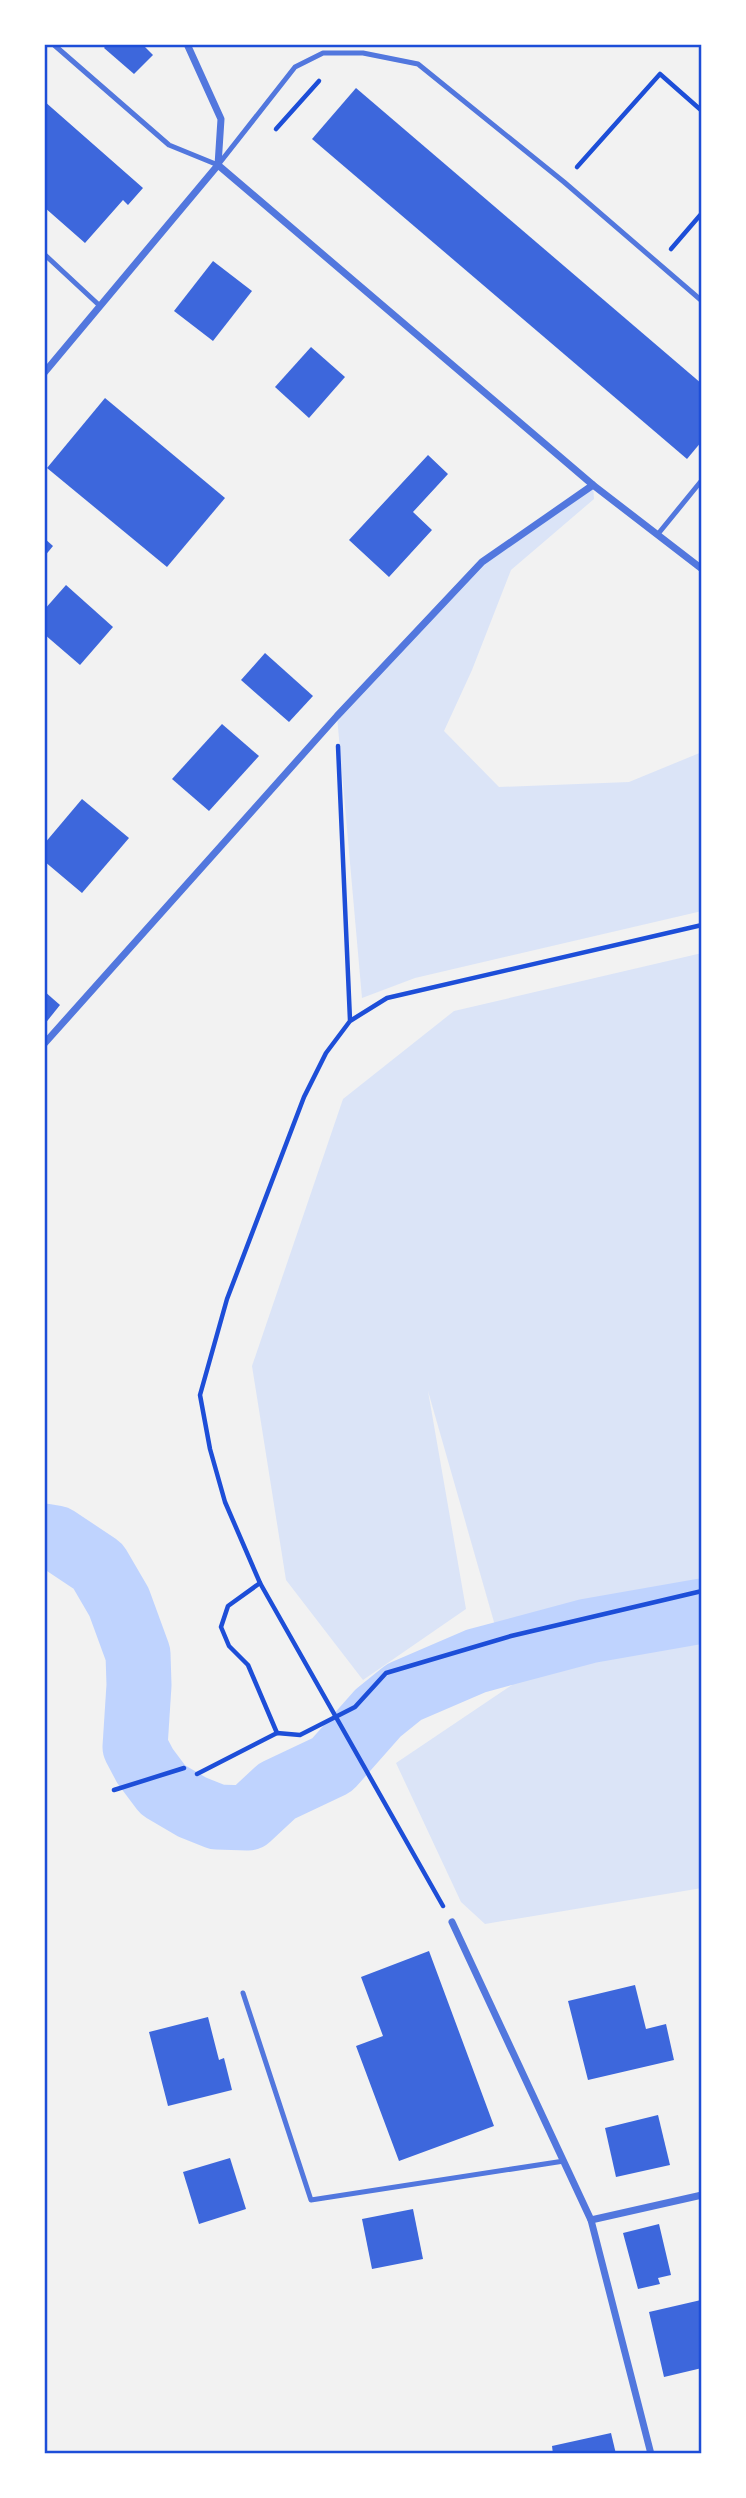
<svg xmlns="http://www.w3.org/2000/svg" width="746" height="2498" viewBox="0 0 746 2498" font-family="'Golos Text',sans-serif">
  <rect width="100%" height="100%" fill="#f2f2f2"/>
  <g fill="#dbe4f7">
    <path d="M593,485L594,499L511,570L472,670L444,731L499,787L629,782L702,752V911L415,978L362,998L337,716L482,562Z"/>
    <path d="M702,953V1888L485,1924L461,1902L396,1763L512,1685L428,1391L466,1609L363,1680L286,1580L252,1366L343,1099L454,1011Z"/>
  </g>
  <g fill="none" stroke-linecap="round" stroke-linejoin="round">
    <path stroke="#bfd3fe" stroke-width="65" d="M44,1536L56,1538L98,1566L119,1602L138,1654L139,1685L135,1747L145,1766L163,1790L192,1807L217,1817L248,1818L277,1791L332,1765L378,1713L404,1692L476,1661L588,1631L702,1611"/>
  </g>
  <g fill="#3d67dc">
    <path d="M107,44H142L153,55L134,74L104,48Z"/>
    <path d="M356,88L702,384V441L687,459L312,139Z"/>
    <path d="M44,101L143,188L128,205L123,200L85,243L44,207Z"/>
    <path d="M213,261L252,291L213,341L174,311Z"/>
    <path d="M311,347L345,377L309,418L275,387Z"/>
    <path d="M105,398L225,498L167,567L47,468Z"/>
    <path d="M428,455L448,474L413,512L432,530L389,577L349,540Z"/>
    <path d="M44,538L53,546L44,557Z"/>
    <path d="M66,585L113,627L80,665L44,634V610Z"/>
    <path d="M265,653L313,696L289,722L241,680Z"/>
    <path d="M222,724L259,756L209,811L172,779Z"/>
    <path d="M82,799L129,838L82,893L44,861V844Z"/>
    <path d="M44,991L60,1005L44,1025Z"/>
    <path d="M429,1951L494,2126L399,2161L356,2046L383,2036L361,1977Z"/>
    <path d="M635,1985L646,2029L666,2024L674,2060L588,2080L568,2001Z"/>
    <path d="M208,2017L219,2060L224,2058L232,2090L168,2106L149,2032Z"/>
    <path d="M658,2115L670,2165L616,2177L605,2128Z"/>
    <path d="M230,2158L246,2209L199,2224L183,2172Z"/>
    <path d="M413,2209L423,2259L372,2269L362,2219Z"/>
    <path d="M659,2224L671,2275L658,2278L660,2284L638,2289L623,2233Z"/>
    <path d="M701,2300L702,2368L664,2377L649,2312Z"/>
    <path d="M611,2433L616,2454H553L552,2446Z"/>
  </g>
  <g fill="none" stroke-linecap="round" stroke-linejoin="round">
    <g stroke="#1d4ed8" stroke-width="4.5">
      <path d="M276,129L319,81"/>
      <path d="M577,167L660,74L702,111"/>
      <path d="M671,249L702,213"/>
      <path d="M338,746L350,1020"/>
      <path d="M260,1583L228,1606L221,1627L229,1646L248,1665L277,1733"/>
      <path d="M197,1774L277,1733L300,1735L355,1707L386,1673L511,1636L702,1591"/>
      <path d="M114,1790L184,1768"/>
      <path d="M443,1906L260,1583L225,1502L210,1449L200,1395L227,1299L304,1097L326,1053L350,1021L387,998L702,925"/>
    </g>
    <g stroke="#5277de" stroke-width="5">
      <path d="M53,44L169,145L218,165L295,67L323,53H363L418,64L564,182L702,301"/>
      <path d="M44,254L100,306"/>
      <path d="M658,534L702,480"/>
      <path d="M243,1993L311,2200L564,2161"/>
    </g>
    <g stroke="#5277de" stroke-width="7">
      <path d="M187,44L221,119L218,165L593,485L702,569"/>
      <path d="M44,373L218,165"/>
      <path d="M44,1044L337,716L482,562L593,485"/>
      <path d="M452,1922L591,2220L651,2454"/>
      <path d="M591,2220L702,2195"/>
    </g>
  </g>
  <rect width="746" height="2498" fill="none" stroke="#ffffff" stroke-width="91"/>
  <rect x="46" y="46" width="654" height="2406" fill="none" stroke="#1d4ed8" stroke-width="2.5"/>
</svg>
